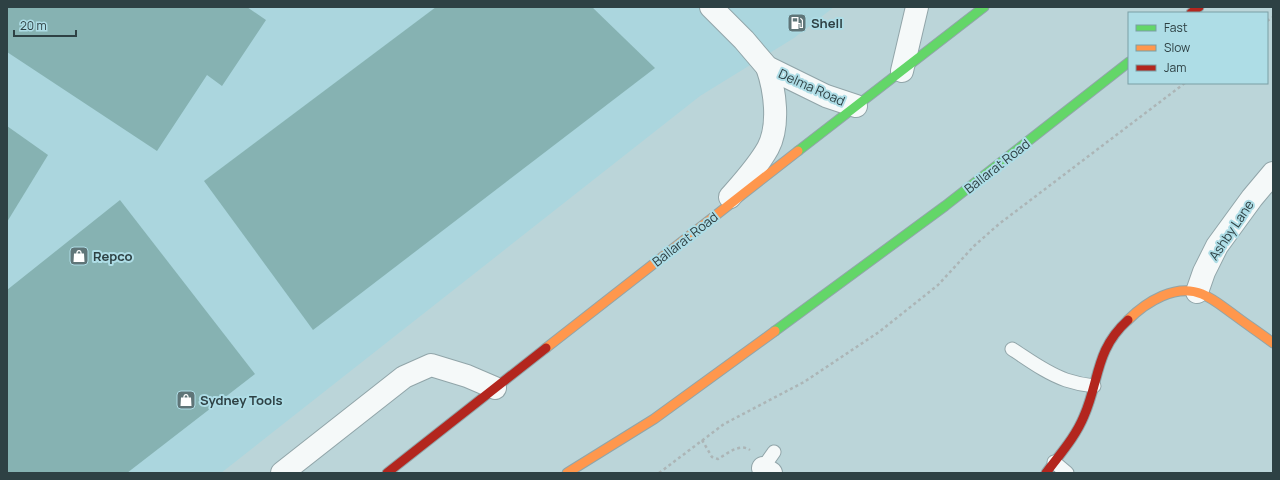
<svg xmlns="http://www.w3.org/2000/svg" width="1280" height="480" viewBox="0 0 1280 480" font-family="Manrope,sans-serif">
  <rect width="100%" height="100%" fill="#bbd5d9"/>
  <path fill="#abd6de" d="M7,7H834L794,38L700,96L221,473H7Z"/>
  <g fill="#86b2b2">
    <path d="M7,7H247L266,20L222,86L207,75L157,151L7,52Z"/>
    <path d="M436,7H592L655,68L313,330L204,181Z"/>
    <path d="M7,126L48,155L7,222Z"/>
    <path d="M120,200L255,374L127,473H7V290Z"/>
  </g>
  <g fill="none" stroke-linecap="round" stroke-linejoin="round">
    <g stroke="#91a5a9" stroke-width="15">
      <g id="lane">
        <path d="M1012,349C1029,360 1046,373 1066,380C1075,383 1084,385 1094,386"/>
        <path d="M1054,462L1067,473"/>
        <path d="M760,472L774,452"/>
      </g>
    </g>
    <g stroke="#91a5a9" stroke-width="24">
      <g id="street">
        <path d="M711,7L744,40L767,67L826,96L856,106"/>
        <path d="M902,71L917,7"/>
        <path d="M730,197C744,181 758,166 768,148C780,125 775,90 767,67"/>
        <path d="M1197,292L1204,272L1217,246L1252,198L1273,173"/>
        <path d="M763,468L771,473"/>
        <path d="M282,473L404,377L431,365L467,376L495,388"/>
      </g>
    </g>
    <g stroke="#91a5a9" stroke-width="11">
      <g id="fast">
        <path d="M798,151L984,7"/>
        <path d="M775,331L945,206L1129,62"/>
      </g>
    </g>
    <g stroke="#91a5a9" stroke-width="11">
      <g id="slow">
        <path d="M1128,320C1146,302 1176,283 1202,294C1214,299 1223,307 1233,314C1246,324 1260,333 1273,343"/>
        <path d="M546,348L798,151"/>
        <path d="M567,473L654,419L775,331"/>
      </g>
    </g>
    <g stroke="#91a5a9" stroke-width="11">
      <g id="jam">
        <path d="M1191,13L1199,7"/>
        <path d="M387,473L546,348"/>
        <path d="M1046,473C1059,455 1075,438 1084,416C1100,379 1095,350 1128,320"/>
      </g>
    </g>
    <g stroke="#acb5b6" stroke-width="2.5" stroke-dasharray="3 3" stroke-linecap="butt">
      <path d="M1267,21L1273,17"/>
      <path d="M702,440L712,457L718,459C728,453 740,443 750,450"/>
      <path d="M659,473L724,424L804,382L879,332L938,285L974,246L999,224L1185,83"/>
    </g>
    <use href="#lane" stroke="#f5f9f9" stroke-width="13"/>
    <use href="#street" stroke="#f5f9f9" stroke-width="22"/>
    <use href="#fast" stroke="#63d668" stroke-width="9"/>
    <use href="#slow" stroke="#ff974d" stroke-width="9"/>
    <use href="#jam" stroke="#b3261e" stroke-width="9"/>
  </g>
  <defs>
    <g id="fuel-square" transform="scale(1)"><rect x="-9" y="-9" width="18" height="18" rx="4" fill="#5f7578" stroke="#aedde6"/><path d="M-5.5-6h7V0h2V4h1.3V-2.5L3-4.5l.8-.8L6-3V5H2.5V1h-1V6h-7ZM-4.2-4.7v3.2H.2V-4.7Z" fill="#fff"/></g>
    <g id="shop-square" transform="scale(1)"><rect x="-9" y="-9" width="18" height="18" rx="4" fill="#5f7578" stroke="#aedde6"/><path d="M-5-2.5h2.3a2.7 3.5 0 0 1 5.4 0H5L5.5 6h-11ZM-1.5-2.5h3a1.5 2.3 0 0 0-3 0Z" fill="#fff"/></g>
  </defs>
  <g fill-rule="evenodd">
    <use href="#fuel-square" x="797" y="23"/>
    <use href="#shop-square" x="79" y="256"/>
    <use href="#shop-square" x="186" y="400"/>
  </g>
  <g text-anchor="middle" stroke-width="4" stroke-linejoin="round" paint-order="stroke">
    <g font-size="13" font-weight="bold" fill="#2e4144" stroke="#aedde6" text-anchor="start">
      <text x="811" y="28">Shell</text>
      <text x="93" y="261">Repco</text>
      <text x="200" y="405">Sydney Tools</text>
    </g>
    <g font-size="13" fill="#2e4144" stroke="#aedde6">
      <text transform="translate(812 87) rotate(24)" y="5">Delma Road</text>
      <text transform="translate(997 166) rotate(-38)" y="5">Ballarat Road</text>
      <text transform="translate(1231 230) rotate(-56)" y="5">Ashby Lane</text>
      <text transform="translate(685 239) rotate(-38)" y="5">Ballarat Road</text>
    </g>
  </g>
  <rect width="1280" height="480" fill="none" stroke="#2e4144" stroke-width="16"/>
  <rect x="1128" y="12" width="140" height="72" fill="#aedde6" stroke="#7b9fa5"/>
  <rect x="1136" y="25" width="20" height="6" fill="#63d668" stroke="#7b9fa5"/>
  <text x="1164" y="32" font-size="12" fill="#2e4144">Fast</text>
  <rect x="1136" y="45" width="20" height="6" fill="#ff974d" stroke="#7b9fa5"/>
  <text x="1164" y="52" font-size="12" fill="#2e4144">Slow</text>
  <rect x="1136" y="65" width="20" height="6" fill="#b3261e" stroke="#7b9fa5"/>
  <text x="1164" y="72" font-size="12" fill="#2e4144">Jam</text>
  <path d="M14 30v6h62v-6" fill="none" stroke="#2e4144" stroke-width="2"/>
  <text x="20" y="30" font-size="12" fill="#2e4144" stroke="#aedde6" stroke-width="3" paint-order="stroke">20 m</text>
</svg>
